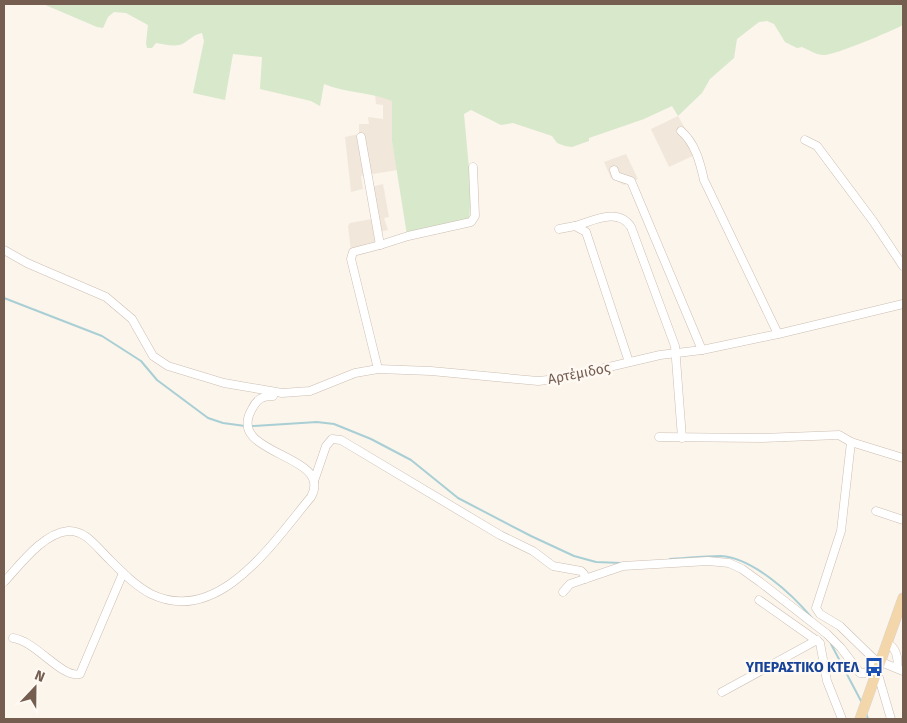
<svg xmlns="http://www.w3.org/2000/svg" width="907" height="723" viewBox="0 0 907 723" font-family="'Fira Sans',sans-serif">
  <rect width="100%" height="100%" fill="#fbf5ec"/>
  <g fill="#f2e7db">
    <path d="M375,94L393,101L392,141L397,170L361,176L363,189L351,192L345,137L359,134V124H369L368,117L383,119V105L376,104Z"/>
    <path d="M678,116L699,153L669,167L651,129Z"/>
    <path d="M626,154L638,179L624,185L611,178L604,162Z"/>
    <path d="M383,184L389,217L384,218L388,230L376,233L379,245L351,251L348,226L350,223L377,218L371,187Z"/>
  </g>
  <path fill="#d7e8cb" d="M43,4H903V25C892,31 835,55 824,55C816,55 809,50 802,47L797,48L785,42L774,24L767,21L759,22L737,39L734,58L710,79L702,93L678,116L672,106L644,119L589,138V141L572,147L565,146L557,143L552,136L513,123L501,125L471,110L464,114L471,190L469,222L407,235L392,141V101C370,92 346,93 324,84L320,106L311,101L260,89L262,57L233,54L225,100L193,93L204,41L202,33C193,35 192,38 184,43C176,48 165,44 156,43L152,48H147L146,43L148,25L126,13L114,12L108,17L103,28L97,27Z"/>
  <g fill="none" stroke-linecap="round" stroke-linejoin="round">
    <g stroke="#a9cfd5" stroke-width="2">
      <path d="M4,298L102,336L141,361L157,380L208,418L223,423L245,426"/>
      <path d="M252,426L317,422L334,424L371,439L411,460L458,498L531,536L574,556L596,562L621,563"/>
      <path d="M670,559C687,558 704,556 721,556C753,558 792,594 812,618"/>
      <path d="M831,644L861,701"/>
      <path d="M866,713L868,719"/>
    </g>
    <g stroke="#cdbeb2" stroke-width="9">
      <g id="minor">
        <path d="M681,131C695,143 700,162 704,180L778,334"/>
        <path d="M361,137L380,245L353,252L351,259L378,369"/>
        <path d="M805,140L817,146L873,221L903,266"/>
        <path d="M614,170L616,176L631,181L702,350"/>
        <path d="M575,226C593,221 618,207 631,227L675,346L682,438"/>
        <path d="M559,229L575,226L586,232L629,362"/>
        <path d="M380,245L408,236L471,222L475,216L473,167"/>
        <path d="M4,250L27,263L106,297L132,319L153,356L168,366L224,383L282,393L310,391L355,373L378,369L431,371L538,381L558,379L660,355L702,350L778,334L903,304"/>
        <path d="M659,437L762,438L839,435L851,442L903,458"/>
        <path d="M851,442L841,531L816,608L820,614L840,626L877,662"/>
        <path d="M314,481L326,446L332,439L341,440L500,535L533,551L553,566L581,571L584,574L585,579"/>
        <path d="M876,511L903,520"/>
        <path d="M4,582C19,566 43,533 68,531C85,530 96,546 107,557C120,570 134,585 151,594C219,627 274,541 311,497C335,453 224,456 252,409C257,399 262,396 273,396"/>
        <path d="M563,592L570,584L623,566L708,561L729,563L742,569L760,582L827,634L841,648L860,673H867L874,659"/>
        <path d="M759,600L820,643L827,681L842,719"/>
        <path d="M13,638C36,641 62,679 80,674L123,573"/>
        <path d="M887,643C896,647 899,659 897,668"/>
        <path d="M881,662L903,671"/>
        <path d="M877,671L891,719"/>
        <path d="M722,692L817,640"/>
      </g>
    </g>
    <g stroke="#d8d2ce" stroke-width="11">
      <path id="major" d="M860,719L903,598"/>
    </g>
    <use href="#minor" stroke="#fff" stroke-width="8"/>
    <use href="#major" stroke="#f3d7ab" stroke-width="10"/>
  </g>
  <defs>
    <g id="bus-bare" transform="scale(1.5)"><path d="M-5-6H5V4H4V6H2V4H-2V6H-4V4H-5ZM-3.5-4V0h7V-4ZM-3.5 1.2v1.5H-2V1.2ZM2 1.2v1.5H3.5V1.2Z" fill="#1a4fb4" stroke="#fef9f3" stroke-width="2.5" paint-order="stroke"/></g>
  </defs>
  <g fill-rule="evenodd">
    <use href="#bus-bare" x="874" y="667"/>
  </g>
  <g text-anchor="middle" stroke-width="5" stroke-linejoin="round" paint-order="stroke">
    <g font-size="14" fill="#755d50" stroke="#fef9f3">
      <text transform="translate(579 373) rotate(-11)" y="5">Αρτέμιδος</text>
    </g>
    <g font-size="14" font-weight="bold" fill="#164399" stroke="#fef9f3" text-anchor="end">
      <text x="859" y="672">ΥΠΕΡΑΣΤΙΚΟ ΚΤΕΛ</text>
    </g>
  </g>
  <rect width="907" height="723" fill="none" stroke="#755d50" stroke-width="10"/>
  <g transform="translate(35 688) rotate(22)" stroke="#fef9f3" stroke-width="4" paint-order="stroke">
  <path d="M0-4L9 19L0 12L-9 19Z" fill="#755d50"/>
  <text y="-8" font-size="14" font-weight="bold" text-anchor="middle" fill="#755d50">N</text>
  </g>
</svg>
